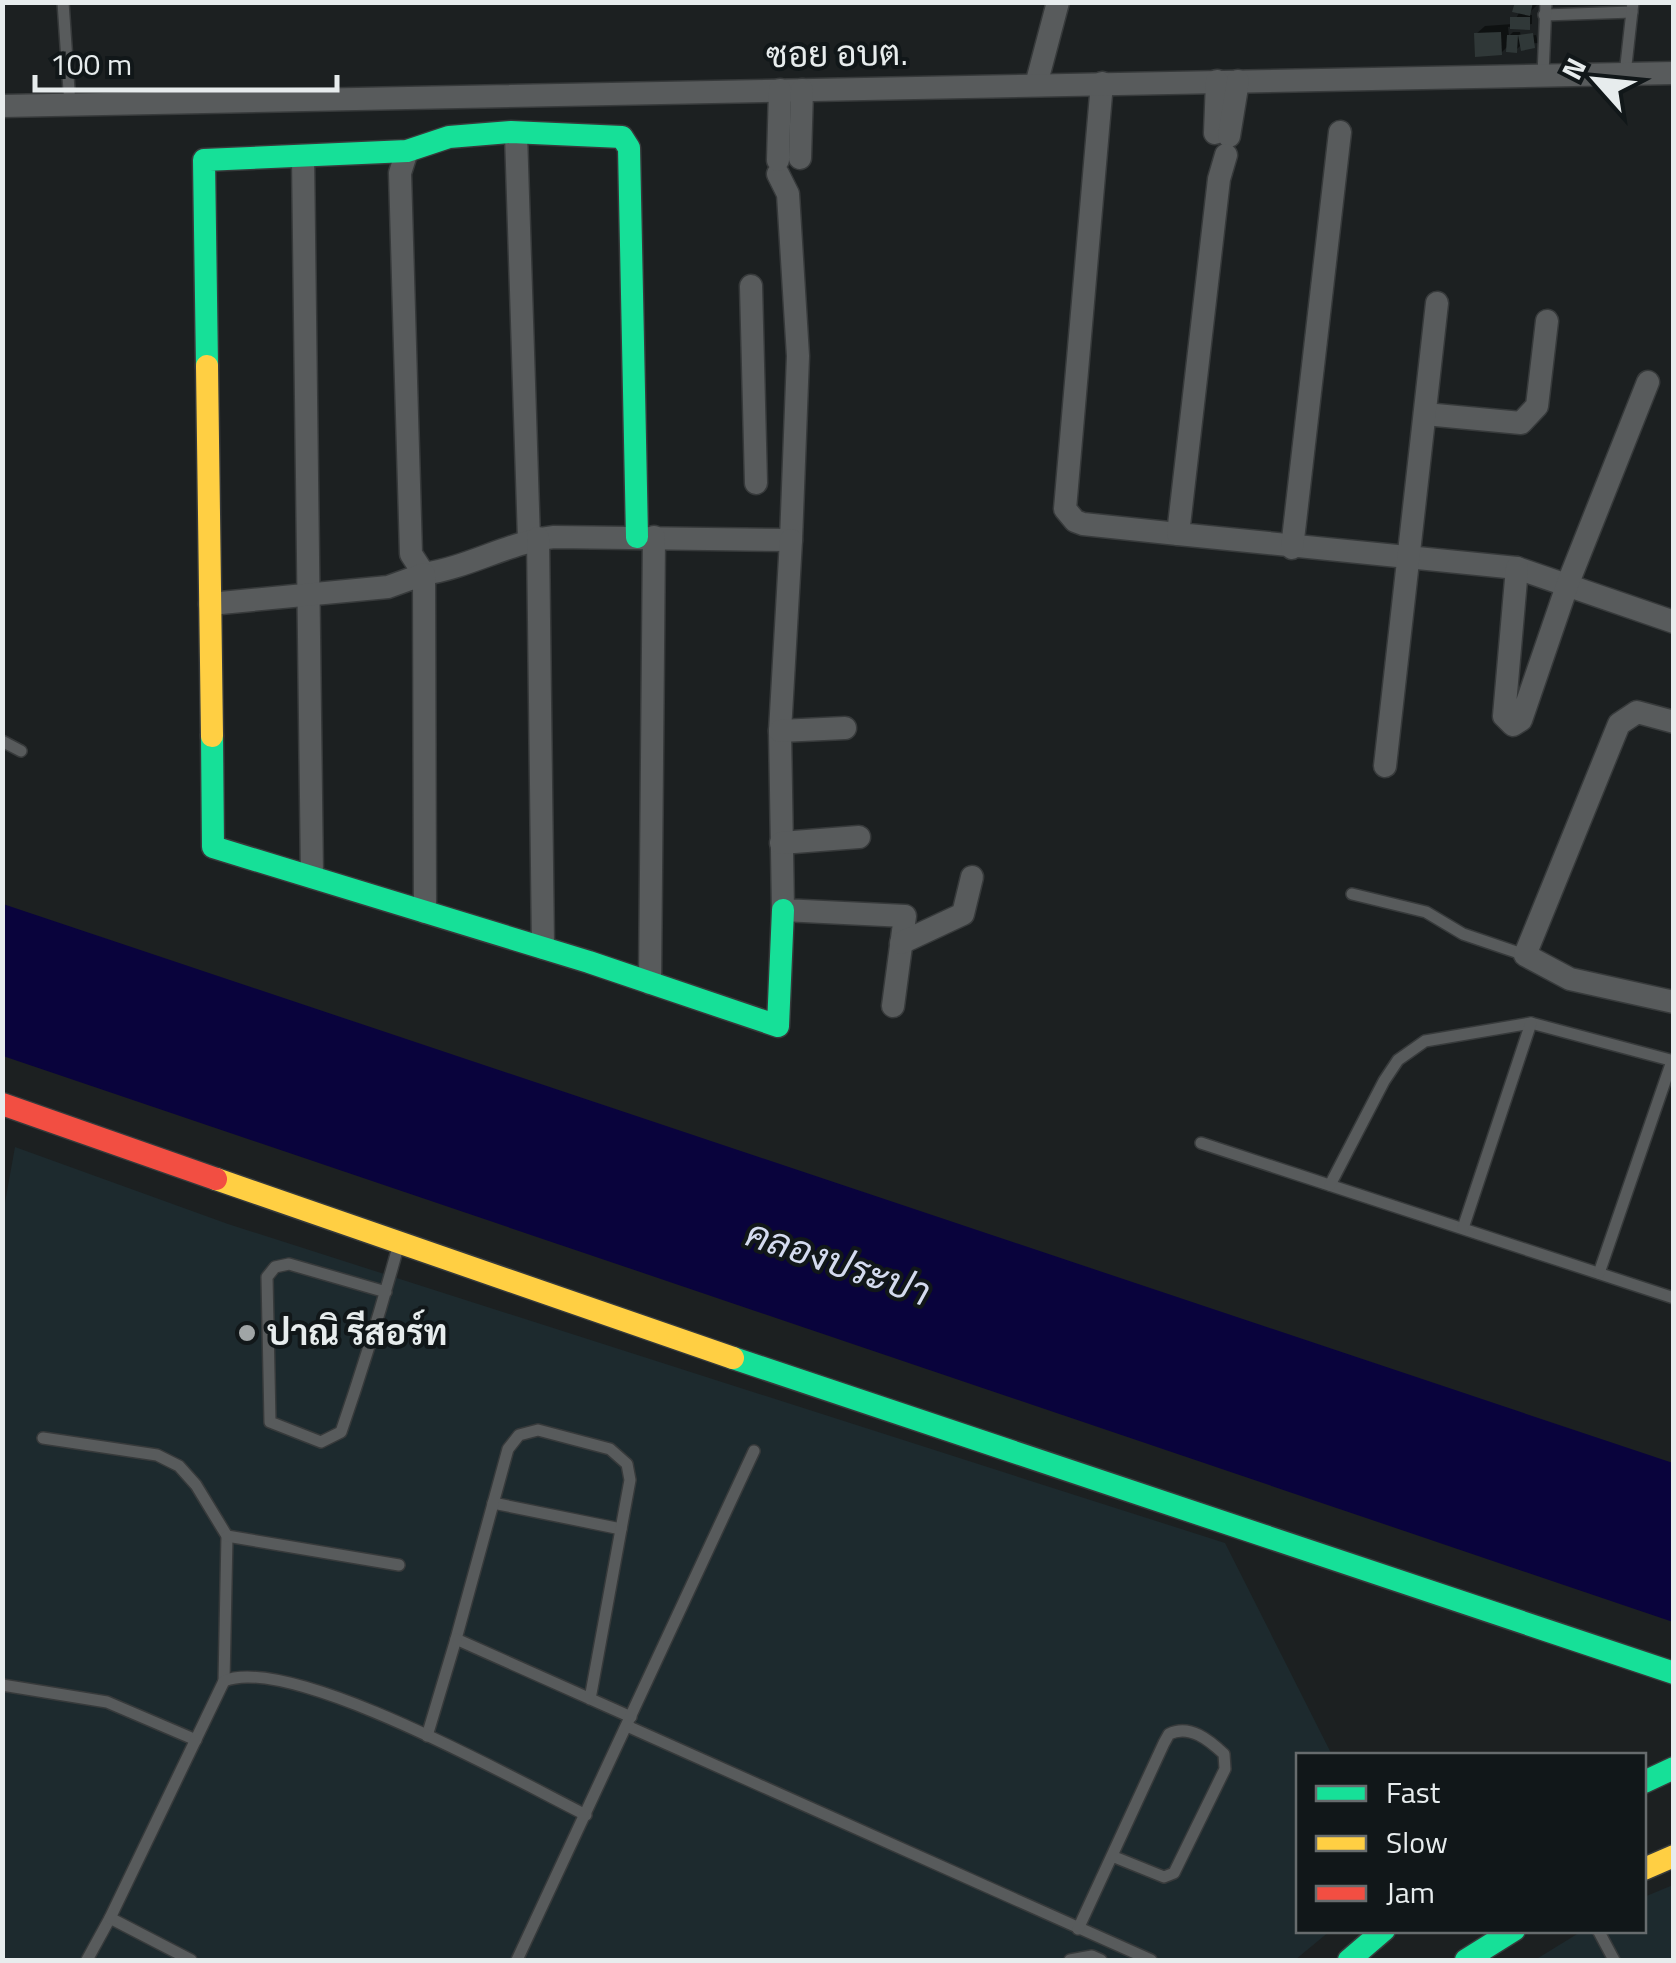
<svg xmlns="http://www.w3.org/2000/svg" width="1676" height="1963" viewBox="0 0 1676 1963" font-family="'Titillium Web',Sarabun,sans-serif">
  <rect width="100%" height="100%" fill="#1c2021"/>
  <g fill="#1d2a2e">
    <path d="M15,1147L228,1224L1225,1543L1332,1755L1298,1756V1930L1330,1931L1295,1960H3L2,1219Z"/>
    <path d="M1673,1885V1960H1535L1582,1931L1644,1930V1897Z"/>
  </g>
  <path fill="#09033c" d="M3,904L1673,1463V1622L3,1056Z"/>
  <path fill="#0007" d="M1517,2H1540L1527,15H1532V24L1508,27L1509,36L1513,32H1520L1521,37L1536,35L1538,43L1522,44L1516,50L1509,45L1501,53L1476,34L1485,26L1513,24L1520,11Z"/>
  <g fill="#303838">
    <path d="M1515,2H1533L1530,16L1512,12Z"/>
    <path d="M1510,17H1530V30L1510,29Z"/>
    <path d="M1501,32L1502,55L1475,57L1474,33Z"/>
    <path d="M1533,33L1535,48L1521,51L1518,35Z"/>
    <path d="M1507,35H1518L1517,53L1506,52Z"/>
  </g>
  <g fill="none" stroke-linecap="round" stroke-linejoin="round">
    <g stroke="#373a3b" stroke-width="14">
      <g id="lane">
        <path d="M63,2L70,105"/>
        <path d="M1544,15L1632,12"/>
        <path d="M1625,74L1633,2"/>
        <path d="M1543,75L1546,2"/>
        <path d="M2,741L21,751"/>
        <path d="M1352,894L1426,912L1463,934L1525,955"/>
        <path d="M1201,1143L1674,1298"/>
        <path d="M1330,1185L1384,1081L1398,1060L1425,1041L1531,1023L1674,1061"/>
        <path d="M1463,1228L1531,1023"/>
        <path d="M1599,1273L1672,1061"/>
        <path d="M386,1292L289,1264L275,1267L267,1277L270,1422L321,1442L341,1432C362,1371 381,1309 398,1247"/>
        <path d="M43,1438L157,1455L179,1466L196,1485L227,1536L224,1681"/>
        <path d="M493,1503L621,1529"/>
        <path d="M227,1536L399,1565"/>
        <path d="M2,1685L107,1702L196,1740"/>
        <path d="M590,1699L630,1480L627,1464L610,1449L538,1430L519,1435L508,1449L456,1639L631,1717"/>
        <path d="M627,1726L1151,1960"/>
        <path d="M427,1736L456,1639"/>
        <path d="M1078,1929L1164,1743L1169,1734C1190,1724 1209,1740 1224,1754L1225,1769L1174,1873L1164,1877L1112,1856"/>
        <path d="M1598,1930L1614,1960"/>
        <path d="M87,1960L110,1918"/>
        <path d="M191,1960L110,1918L224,1681C290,1653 518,1781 586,1815"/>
        <path d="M517,1960L754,1451"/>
        <path d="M1070,1960L1092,1956L1101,1960"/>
      </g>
    </g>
    <g stroke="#373a3b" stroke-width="25">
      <g id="street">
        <path d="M1102,83L1065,509L1075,521L1083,524L1178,534"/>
        <path d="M1036,85L1058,2"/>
        <path d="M2,106L1674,73"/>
        <path d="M1215,133L1217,81"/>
        <path d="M516,134L529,540"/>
        <path d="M1229,136L1238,81"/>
        <path d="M407,151L400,173L411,554L424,574C470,567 509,542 554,537L791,540L798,356L788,194L778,174"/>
        <path d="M1226,155L1219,179L1178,534L1517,568L1674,622"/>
        <path d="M303,156L312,877"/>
        <path d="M800,158L802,90"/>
        <path d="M778,160L780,90"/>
        <path d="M751,286L756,483"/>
        <path d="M1425,414L1521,423L1537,406L1547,321"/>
        <path d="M538,538L543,948"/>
        <path d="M791,540L780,731L783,910L905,916L893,1006"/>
        <path d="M1292,548L1340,132"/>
        <path d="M1517,568L1504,716L1513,725L1521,720L1568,583L1648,382"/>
        <path d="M210,604L388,587L424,574L425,912"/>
        <path d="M1674,722L1637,712L1619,724L1525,955L1570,979L1674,1002"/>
        <path d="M780,731L845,728"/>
        <path d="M1385,766L1437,303"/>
        <path d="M781,843L859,837"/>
        <path d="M901,943L963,914L972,877"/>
        <path d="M650,983L654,537"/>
      </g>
    </g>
    <g stroke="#373a3b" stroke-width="25">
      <g id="fast">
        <path d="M207,366L204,160L407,151L449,137L511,132L622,137L629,148L637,537"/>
        <path d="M212,736L213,847L589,962L778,1026L783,910"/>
        <path d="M733,1358L1674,1673"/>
        <path d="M1644,1782L1674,1768"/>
        <path d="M1349,1960L1384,1930"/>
        <path d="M1466,1960L1514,1930"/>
      </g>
    </g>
    <g stroke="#373a3b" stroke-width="25">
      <g id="slow">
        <path d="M207,366L212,736"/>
        <path d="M216,1179L733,1358"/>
        <path d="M1644,1869L1674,1856"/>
      </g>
    </g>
    <g stroke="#373a3b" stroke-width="25">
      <path id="jam" d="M2,1104L216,1179"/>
    </g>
    <use href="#lane" stroke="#585b5c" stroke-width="11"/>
    <use href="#street" stroke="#585b5c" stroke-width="22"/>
    <use href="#fast" stroke="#16e098" stroke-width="22"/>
    <use href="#slow" stroke="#ffcf43" stroke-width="22"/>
    <use href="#jam" stroke="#f24e42" stroke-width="22"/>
  </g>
  <circle fill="#a0a5a6" stroke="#111719" stroke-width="4" cx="247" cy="1333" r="10"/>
  <g text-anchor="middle" stroke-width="8" stroke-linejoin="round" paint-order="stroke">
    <g font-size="35" fill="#e7eced" stroke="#111719">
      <text transform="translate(837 54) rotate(-1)" y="12">ซอย อบต.</text>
    </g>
    <g font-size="35" font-weight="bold" fill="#e7eced" stroke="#111719" text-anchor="start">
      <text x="267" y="1345">ปาณิ รีสอร์ท</text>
    </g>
    <g font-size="38" font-style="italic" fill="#d4dbef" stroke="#111719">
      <text transform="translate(838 1263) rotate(19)" y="13">คลองประปา</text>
    </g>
  </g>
  <rect width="1676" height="1963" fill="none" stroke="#e7eced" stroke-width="10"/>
  <rect x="1296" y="1753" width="350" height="180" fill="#111719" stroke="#676c6e" stroke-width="2.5"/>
  <rect x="1316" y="1786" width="50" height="15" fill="#16e098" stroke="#676c6e" stroke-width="2.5"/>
  <text x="1386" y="1803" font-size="30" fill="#e7eced">Fast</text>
  <rect x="1316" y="1836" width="50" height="15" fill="#ffcf43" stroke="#676c6e" stroke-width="2.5"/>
  <text x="1386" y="1853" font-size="30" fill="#e7eced">Slow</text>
  <rect x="1316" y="1886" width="50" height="15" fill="#f24e42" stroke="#676c6e" stroke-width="2.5"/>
  <text x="1386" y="1903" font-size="30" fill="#e7eced">Jam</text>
  <g transform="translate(1596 80) rotate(297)" stroke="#111719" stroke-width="8" paint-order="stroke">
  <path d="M0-8L18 38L0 25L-18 38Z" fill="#e7eced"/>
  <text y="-15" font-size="28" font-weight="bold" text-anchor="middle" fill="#e7eced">N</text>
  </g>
  <path d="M35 75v15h302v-15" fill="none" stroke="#e7eced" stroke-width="5"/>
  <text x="50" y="75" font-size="30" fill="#e7eced" stroke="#111719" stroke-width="8" paint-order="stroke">100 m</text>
</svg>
